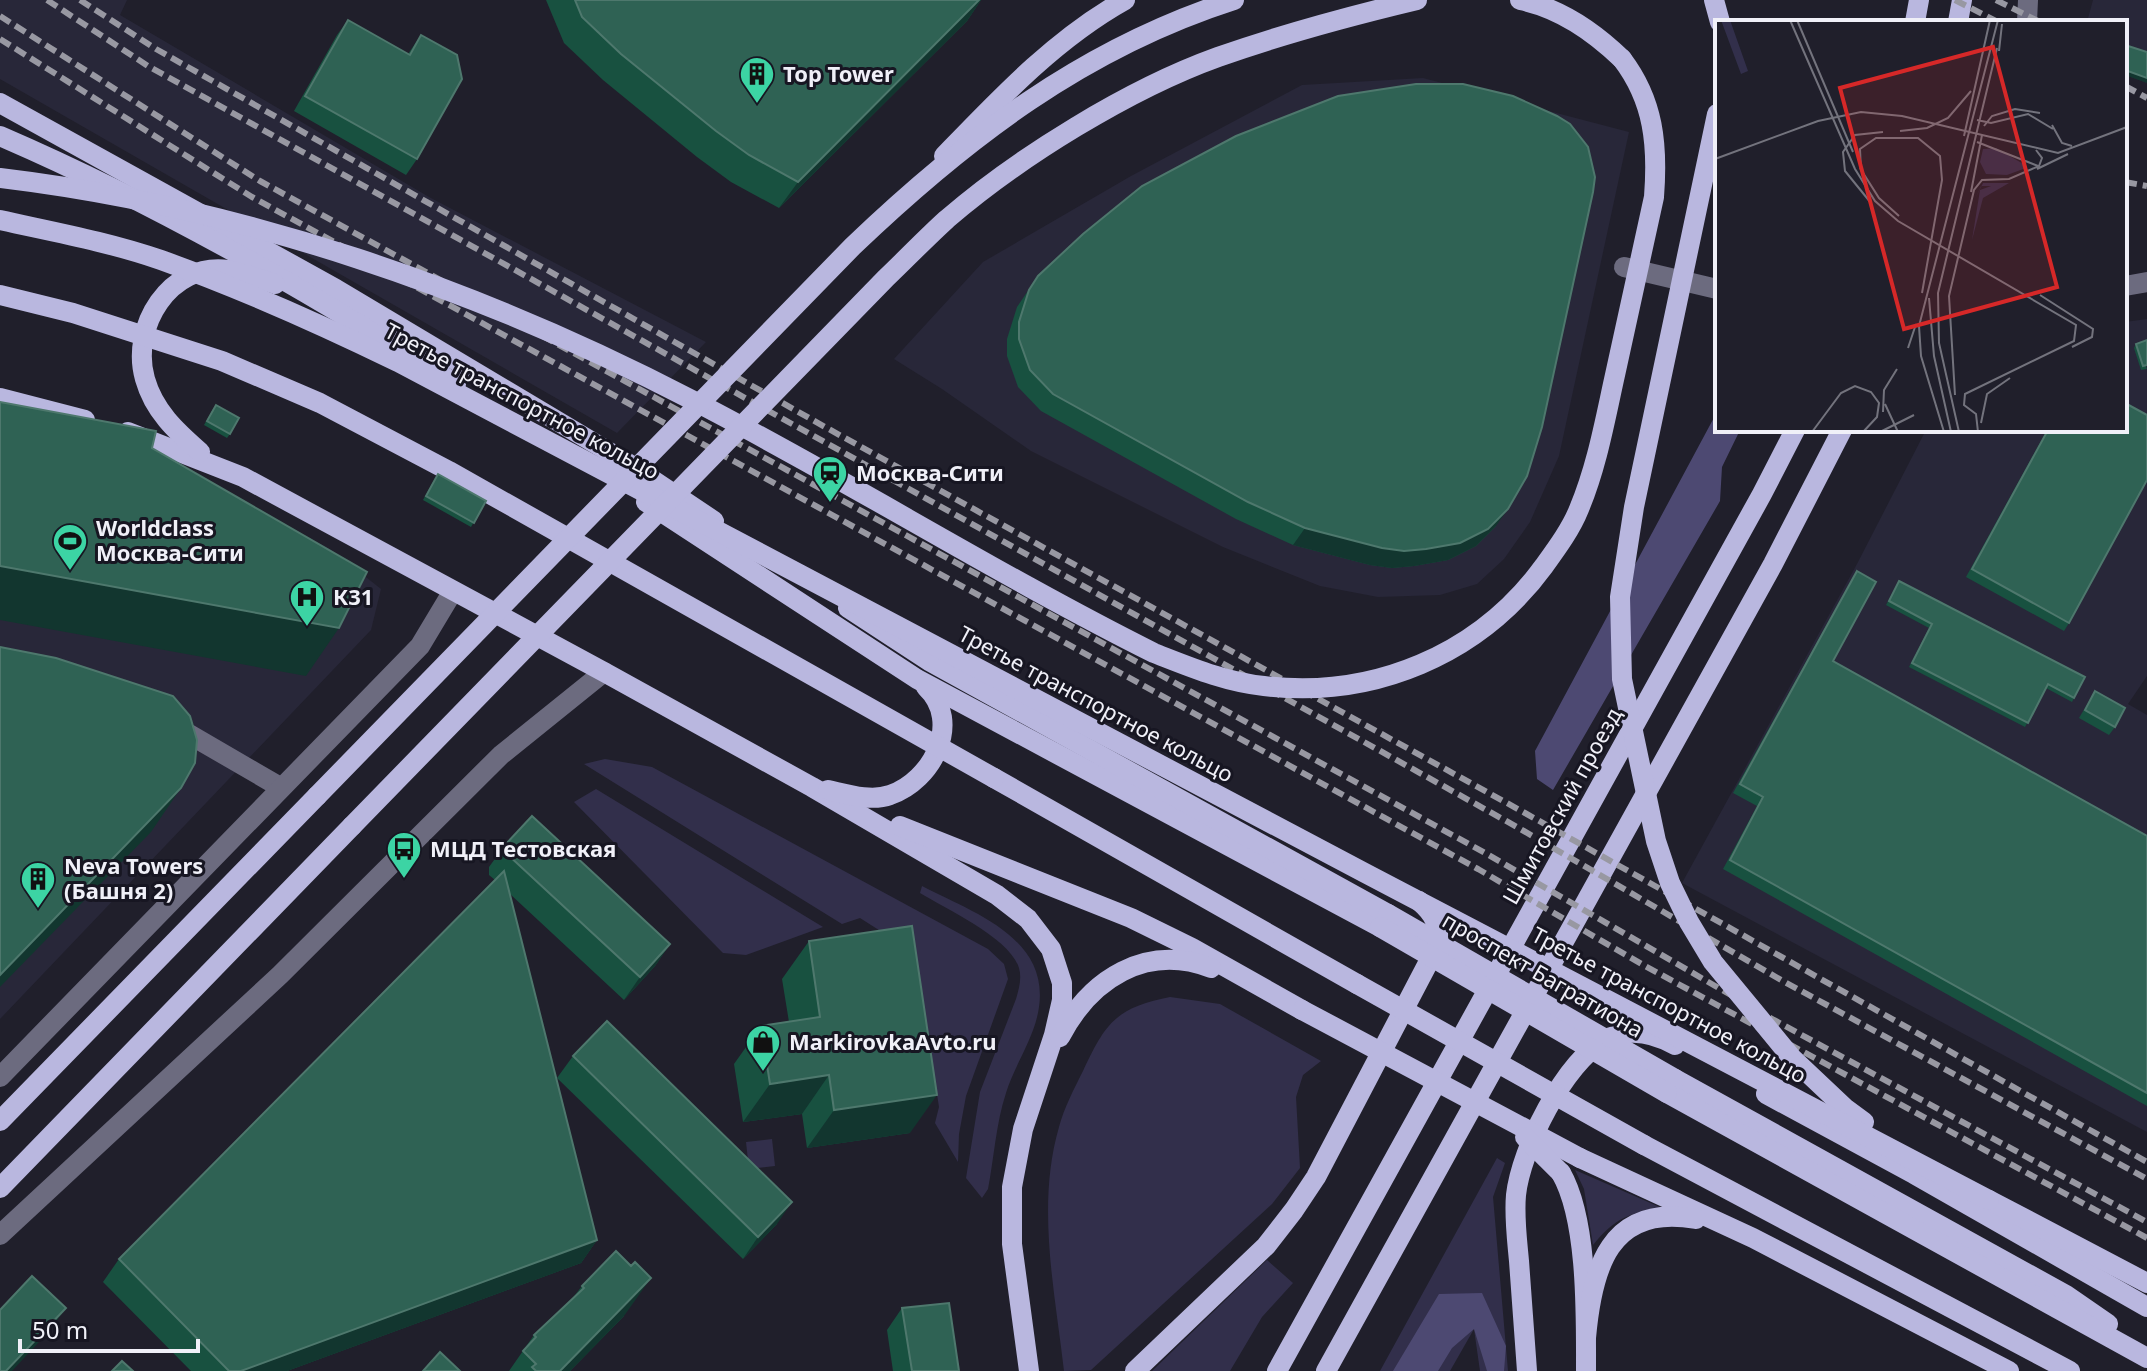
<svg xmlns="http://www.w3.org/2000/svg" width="2147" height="1371" viewBox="0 0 2147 1371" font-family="'Noto Sans',sans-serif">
  <rect width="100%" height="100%" fill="#201f2b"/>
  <g fill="#282739">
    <path d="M0,0H127L120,15L429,197L706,342L617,433L0,79Z"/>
    <path d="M2093,0H2147V83L2125,75V22H2087Z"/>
    <path d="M1423,78L1629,132L1559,456L1530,522L1504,559L1477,584L1440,595L1378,597L1320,586L1223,547L1031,451L942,389L894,359L983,262L1131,176L1302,85Z"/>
    <path d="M2147,319V676L2128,704L2147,715V1132L1682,883L1857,564L1926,430H2125V322Z"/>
    <path d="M0,420L220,488L333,551L381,589L371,630L0,1019Z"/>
  </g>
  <g fill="#322f4b">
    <path d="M605,759L652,767L988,949L1004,964L1008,979L966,1096L959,1134L958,1162L935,1123L939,1107L915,953L860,918L842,924L584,764Z"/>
    <path d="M596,789L823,927L746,955L723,953L574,802Z"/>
    <path d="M922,886C972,912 1049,937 1039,1007C1035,1037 1015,1064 1006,1093C996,1123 994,1158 988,1189L982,1198L966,1178L980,1092L1016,999C1019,989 1022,978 1019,968C1010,938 946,909 920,893Z"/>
    <path d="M1170,997L1220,1004L1321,1061L1303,1075L1296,1097L1300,1168L1272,1204L1091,1370L1064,1371C1055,1292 1036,1206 1059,1127C1064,1108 1074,1089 1083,1071C1106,1022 1116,1008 1170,997Z"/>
    <path d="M772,1139L775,1166L749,1169L746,1142Z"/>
    <path d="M1497,1158L1505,1163L1493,1197L1508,1371H1480L1474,1329L1450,1371H1380Z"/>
    <path d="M1575,1170L1662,1208C1629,1213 1615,1218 1593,1245L1584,1189Z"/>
    <path d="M1267,1260L1293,1283L1262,1317L1230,1371H1152Z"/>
  </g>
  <g fill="#4d4972">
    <path d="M1717,412V430H1740L1722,467L1720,501L1553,790L1537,779L1535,751Z"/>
    <path d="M1482,1293L1506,1346L1504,1371H1487L1474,1329L1452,1348L1438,1371H1393L1439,1294Z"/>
  </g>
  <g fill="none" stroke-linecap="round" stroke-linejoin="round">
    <g stroke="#6c6b7f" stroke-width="20">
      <path d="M2027,22L2028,0"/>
      <path d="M1624,267L1717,289"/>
      <path d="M2125,286L2147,282"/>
      <path d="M175,726L280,787"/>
      <path d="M0,1077L420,646L453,591"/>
      <path d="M0,1235L280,975L501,755L604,672"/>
    </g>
    <g stroke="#b9b7df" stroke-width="20">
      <path d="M1520,0C1560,8 1593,31 1622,59"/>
      <path d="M1714,0L1720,22"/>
      <path d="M1915,22L1919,0"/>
      <path d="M1958,22L1962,0"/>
      <path d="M0,103L336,289L626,462L714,521"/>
      <path d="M0,136C160,205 309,292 456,384"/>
      <path d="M944,156C999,99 1055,39 1125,0"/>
      <path d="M0,398L85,420"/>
      <path d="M128,432L243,477L604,672L812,787L997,895L1028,919L1051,949L1062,983V1000L1054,1035L1023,1129L1012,1187V1244L1029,1371"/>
      <path d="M200,452C176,431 154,411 145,379C130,327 170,262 228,270C243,273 260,279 275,284"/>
      <path d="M646,502L917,679L1380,927"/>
      <path d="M848,608L929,661L1388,914"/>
      <path d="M994,778L1357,984"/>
      <path d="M828,790C846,794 871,802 890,795C932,781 963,722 926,687"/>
      <path d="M900,826L1131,918L1192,948L1302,1010"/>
      <path d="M1060,1037C1090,979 1146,943 1211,968"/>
      <path d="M1675,1079L2066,1295L2108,1324"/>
      <path d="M1667,1093L2147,1358"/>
      <path d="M1766,1094L1914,1174L2147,1307"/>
      <path d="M0,1121L317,796"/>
      <path d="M1644,1145L2070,1371"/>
      <path d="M1580,1158L1753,1238L2009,1371"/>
      <path d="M1561,1173C1588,1220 1586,1316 1586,1371"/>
      <path d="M0,1188L352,826"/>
      <path d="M1989,1200L2147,1283"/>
      <path d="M1586,1338C1592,1269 1609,1203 1696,1219"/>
      <path d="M1135,1371L1266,1246L1294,1210L1316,1177L1437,946C1441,926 1434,914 1419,901"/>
      <path d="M1277,1371L1762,494L1795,430"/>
      <path d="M1326,1371L1773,564L1842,430"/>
      <path d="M1527,1371C1524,1334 1522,1298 1519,1261C1517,1239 1514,1217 1516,1195C1521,1149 1564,1063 1605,1040C1629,1027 1653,1033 1675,1045"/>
    </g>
    <g stroke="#9898a2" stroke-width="6" stroke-dasharray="12 6" stroke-linecap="butt">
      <path d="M47,0L148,66L1517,827L1781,980L2147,1179"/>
      <path d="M80,0L156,49L825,427L1525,813L2147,1162"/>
      <path d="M1955,0L1998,22"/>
      <path d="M1996,0L2040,22"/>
      <path d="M0,16L260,181L1487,854L1774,1020L2147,1222"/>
      <path d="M0,39L252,197L1478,869L1645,966L2147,1238"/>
      <path d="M2125,86L2147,98"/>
      <path d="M2125,182L2147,186"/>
    </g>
    <g stroke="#b9b7df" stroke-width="20">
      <path d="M1717,114L1634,507L1620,597L1622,679L1656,841L1670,883L1689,922L1713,962L1792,1058L1845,1108L1864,1122"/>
      <path d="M0,178C242,207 479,289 694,401C849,481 998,575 1154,653C1190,667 1225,682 1264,686C1373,699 1479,655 1544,566C1557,548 1571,529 1579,509C1597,466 1605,420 1615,375C1628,315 1641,256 1654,197C1658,145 1654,101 1622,59"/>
      <path d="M0,220C54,232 109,242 161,260C242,289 320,324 398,362L1365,873L1989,1200"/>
      <path d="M0,295L73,313L222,361L320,403L449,471L994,778"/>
      <path d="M317,796L853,246C966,138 1084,48 1234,0"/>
      <path d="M352,826L886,278C906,259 926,238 947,219C1019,157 1129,89 1218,57C1283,34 1350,16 1417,0"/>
      <path d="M1388,914L1675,1079"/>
      <path d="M1380,927L1667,1093"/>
      <path d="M1357,984L1644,1145"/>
      <path d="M1302,1010L1580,1158"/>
      <path d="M1525,1137L1561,1173"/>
    </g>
  </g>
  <g fill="#185140">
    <path d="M546,0H981L967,21L779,208L731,182L697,157L603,80L564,43Z"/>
    <path d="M348,20L408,54L421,35L417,159L406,175L294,111L337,35Z"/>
    <path d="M1038,276L1496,526L1476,546L1448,560L1414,566L1392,568L1370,565L1293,545L1236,519L1041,411L1018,387L1007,356V339L1017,307Z"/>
    <path d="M2136,344L2147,369L2141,370L2134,348Z"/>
    <path d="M213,409L230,434L227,438L204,425Z"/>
    <path d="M2047,430H2125L2069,623L2064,631L1966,577Z"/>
    <path d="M435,478L486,501L471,527L423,500Z"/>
    <path d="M1857,571L1833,661L2147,836V1106L1723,869L1757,806L1733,793L1851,581Z"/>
    <path d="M1899,581L2074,698L2072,702L2046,688L2025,727L1909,667L1929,628L1886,605Z"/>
    <path d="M2095,691L2115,727L2109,735L2079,718Z"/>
    <path d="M505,845L670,944L655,966L624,1000L510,894L597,1240L581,1263L287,1371H191L103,1282L119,1259L495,880L489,875V867Z"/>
    <path d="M809,941L910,1133L807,1148L802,1114L743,1122L734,1064L761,1026L789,1022L782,979Z"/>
    <path d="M573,1056L777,1224L743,1259L557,1078Z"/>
    <path d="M582,1286L624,1316L570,1371H509L534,1335L572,1299Z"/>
    <path d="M902,1308L959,1371H893L887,1330Z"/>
  </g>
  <g fill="#12362f">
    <path d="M979,0H981L967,21L779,208L798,182Z"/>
    <path d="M2125,70L2147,78V83L2125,75Z"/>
    <path d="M1508,509L1496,526L1476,546L1448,560L1414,566L1392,568L1370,565L1293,545L1305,528Z"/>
    <path d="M0,566L339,628L306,676L0,620Z"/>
    <path d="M181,788L151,832L0,987V975Z"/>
    <path d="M670,944L655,966L624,1000L640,977Z"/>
    <path d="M829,1075L802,1114L743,1122L770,1084Z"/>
    <path d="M937,1095L910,1133L807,1148L834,1110Z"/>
    <path d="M792,1202L777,1224L743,1259L758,1237Z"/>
    <path d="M597,1240L581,1263L287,1371H241Z"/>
    <path d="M651,1278L624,1316L570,1371H560Z"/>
    <path d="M66,1308L50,1330L12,1371H6Z"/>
  </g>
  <g fill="#2f6254" stroke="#4e786d" stroke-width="2">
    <path d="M575,0H979L798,182L749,155L716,131L621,54L582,17Z"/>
    <path d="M348,20L410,55L421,35L457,55L462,79L417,159L305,96Z"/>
    <path d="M2125,45L2147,52V78L2125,70Z"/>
    <path d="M1416,84H1463L1513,96L1557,116L1570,124L1588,147L1595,177L1593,192L1542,427L1527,476L1508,509L1488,529L1460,543L1426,549L1404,551L1382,548L1305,528L1248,502L1053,394L1030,370L1019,339V322L1029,290L1038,276L1083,234L1142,186L1236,136L1338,96Z"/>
    <path d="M2147,340V365L2143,366L2136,344Z"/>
    <path d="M0,402L156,431L152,448L367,572L339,628L0,566Z"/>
    <path d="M2125,403L2147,415V480L2069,623L1972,569L2048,430H2125Z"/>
    <path d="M216,405L239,418L230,434L207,421Z"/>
    <path d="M438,474L486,501L474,523L426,496Z"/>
    <path d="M1857,571L1876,582L1833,661L2147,836V1093L1730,860L1763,797L1740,784Z"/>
    <path d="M1899,581L2085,677L2074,698L2048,684L2028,723L1912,663L1932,624L1889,601Z"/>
    <path d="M0,647L56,658L173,696L190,716L197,740L195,763L181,788L0,975Z"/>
    <path d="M2095,691L2125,708L2115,727L2085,710Z"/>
    <path d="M532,816L670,944L640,977L505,852V845Z"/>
    <path d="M504,871L597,1240L241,1371H229L119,1259Z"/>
    <path d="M912,926L937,1095L834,1110L829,1075L770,1084L761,1026L820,1017L809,941Z"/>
    <path d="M607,1021L792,1202L758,1237L573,1056Z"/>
    <path d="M616,1251L631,1266L635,1262L651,1278L560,1371H536L532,1367L536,1364L523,1351L536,1337L534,1335L584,1288L582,1286Z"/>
    <path d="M32,1276L66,1308L6,1371H0V1310Z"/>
    <path d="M949,1303L959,1371H912L902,1308Z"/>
    <path d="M440,1352L460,1371H423Z"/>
    <path d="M122,1361L133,1371H112Z"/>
  </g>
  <defs>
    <g id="building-pin" transform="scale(1.8)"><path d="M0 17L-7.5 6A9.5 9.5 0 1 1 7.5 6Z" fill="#3cd4a4" stroke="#171622"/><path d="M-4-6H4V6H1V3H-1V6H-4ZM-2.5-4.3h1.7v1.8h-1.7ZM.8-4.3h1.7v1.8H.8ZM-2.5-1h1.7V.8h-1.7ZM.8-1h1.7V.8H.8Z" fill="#111"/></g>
    <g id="station-pin" transform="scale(1.8)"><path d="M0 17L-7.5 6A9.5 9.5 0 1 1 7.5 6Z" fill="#3cd4a4" stroke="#171622"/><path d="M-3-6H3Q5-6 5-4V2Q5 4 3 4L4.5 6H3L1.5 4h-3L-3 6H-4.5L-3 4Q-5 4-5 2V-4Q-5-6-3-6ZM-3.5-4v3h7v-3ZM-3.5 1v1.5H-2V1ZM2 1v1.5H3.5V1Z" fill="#111"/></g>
    <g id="stadium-pin" transform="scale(1.8)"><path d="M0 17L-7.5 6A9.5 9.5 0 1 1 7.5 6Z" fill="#3cd4a4" stroke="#171622"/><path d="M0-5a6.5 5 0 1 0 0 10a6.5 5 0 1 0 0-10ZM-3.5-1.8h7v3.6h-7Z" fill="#111"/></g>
    <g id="hospital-pin" transform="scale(1.8)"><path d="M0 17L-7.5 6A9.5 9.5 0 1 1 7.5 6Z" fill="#3cd4a4" stroke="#171622"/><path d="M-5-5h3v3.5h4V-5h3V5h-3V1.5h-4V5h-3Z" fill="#111"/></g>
    <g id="bus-pin" transform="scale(1.8)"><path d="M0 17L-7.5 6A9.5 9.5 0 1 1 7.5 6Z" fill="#3cd4a4" stroke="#171622"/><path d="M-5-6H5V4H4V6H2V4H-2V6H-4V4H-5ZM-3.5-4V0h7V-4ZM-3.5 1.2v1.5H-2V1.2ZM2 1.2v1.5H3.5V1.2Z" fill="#111"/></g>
    <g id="shop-pin" transform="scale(1.8)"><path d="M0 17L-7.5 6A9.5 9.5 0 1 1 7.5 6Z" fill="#3cd4a4" stroke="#171622"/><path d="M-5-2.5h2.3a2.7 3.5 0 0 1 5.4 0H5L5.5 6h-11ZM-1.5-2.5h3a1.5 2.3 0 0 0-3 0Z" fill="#111"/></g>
  </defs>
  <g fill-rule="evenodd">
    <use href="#building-pin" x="757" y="74"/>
    <use href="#station-pin" x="830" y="473"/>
    <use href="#stadium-pin" x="70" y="541"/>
    <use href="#hospital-pin" x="307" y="597"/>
    <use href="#bus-pin" x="404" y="849"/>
    <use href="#building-pin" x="38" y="879"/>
    <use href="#shop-pin" x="763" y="1042"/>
  </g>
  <g text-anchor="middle" stroke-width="6" stroke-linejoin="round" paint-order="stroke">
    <g font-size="22" font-weight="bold" fill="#f0f0f8" stroke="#171622" text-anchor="start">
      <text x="783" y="82">Top Tower</text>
      <text x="856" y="481">Москва-Сити</text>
      <text x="96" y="536">Worldclass<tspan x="96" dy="25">Москва-Сити</tspan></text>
      <text x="333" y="605">К31</text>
      <text x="430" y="857">МЦД Тестовская</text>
      <text x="64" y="874">Neva Towers<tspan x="64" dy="25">(Башня 2)</tspan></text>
      <text x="789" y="1050">MarkirovkaAvto.ru</text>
    </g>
    <g font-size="22" fill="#f0f0f8" stroke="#171622">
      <text transform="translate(522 401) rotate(28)" y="8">Третье транспортное кольцо</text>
      <text transform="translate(1096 704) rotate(28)" y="8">Третье транспортное кольцо</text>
      <text transform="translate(1562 806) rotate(-61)" y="8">Шмитовский проезд</text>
      <text transform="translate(1543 975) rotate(30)" y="8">проспект Багратиона</text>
      <text transform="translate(1669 1005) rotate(28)" y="8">Третье транспортное кольцо</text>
    </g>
  </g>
  <g transform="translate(1715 20)">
    <rect width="412" height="412" fill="#201f2b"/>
    <path d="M6,0H15L33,51L26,54ZM281,128L310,145L311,148L292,155L271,154L265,142L268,129ZM268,163H294L268,178L257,220L265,170L276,166H266L260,179Z" fill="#322f4b"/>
    <path fill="none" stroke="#73737d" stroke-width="2" d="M75,0L140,149L160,181L183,201L361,305L359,321L250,374L249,385L261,394L263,412M82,0L138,132M284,31L287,4M262,100L276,103L313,94L338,109M337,105L347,123L357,126M269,106L277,96L300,89L325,93M185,111L212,108L233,98L256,71M249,116L275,0M262,122L323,146M0,139L103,101L146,92L187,96L343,133L412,107M145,148L164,178L184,196M322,149L353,134M146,150L145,129L161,118H203L225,136L227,160L207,273M256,172L267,115M156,183L130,151L128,132L140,115L168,112M325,275L378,309L377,317L357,327M214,278L219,336L236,412M193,328L201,304M240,375L234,276L259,170L267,160L294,159L324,146L327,138L321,130M170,384L183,412M168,392L169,370L182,349M266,403L272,374L295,358M97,412L126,373L140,366L156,372L164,383L162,397L148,412M165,412L199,395M229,412L206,336L204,306L283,0M244,412L224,323L223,273L282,28"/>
    <path fill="#d62828" fill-opacity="0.15" stroke="#d62828" stroke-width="4" d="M278,27L342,267L189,309L125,68Z"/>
    <rect width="412" height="412" fill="none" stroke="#f0f0f8" stroke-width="4"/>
  </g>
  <path d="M20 1339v12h178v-12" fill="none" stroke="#f0f0f8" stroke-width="4"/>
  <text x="32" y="1339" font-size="24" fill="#f0f0f8" stroke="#171622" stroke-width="6" paint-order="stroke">50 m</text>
</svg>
